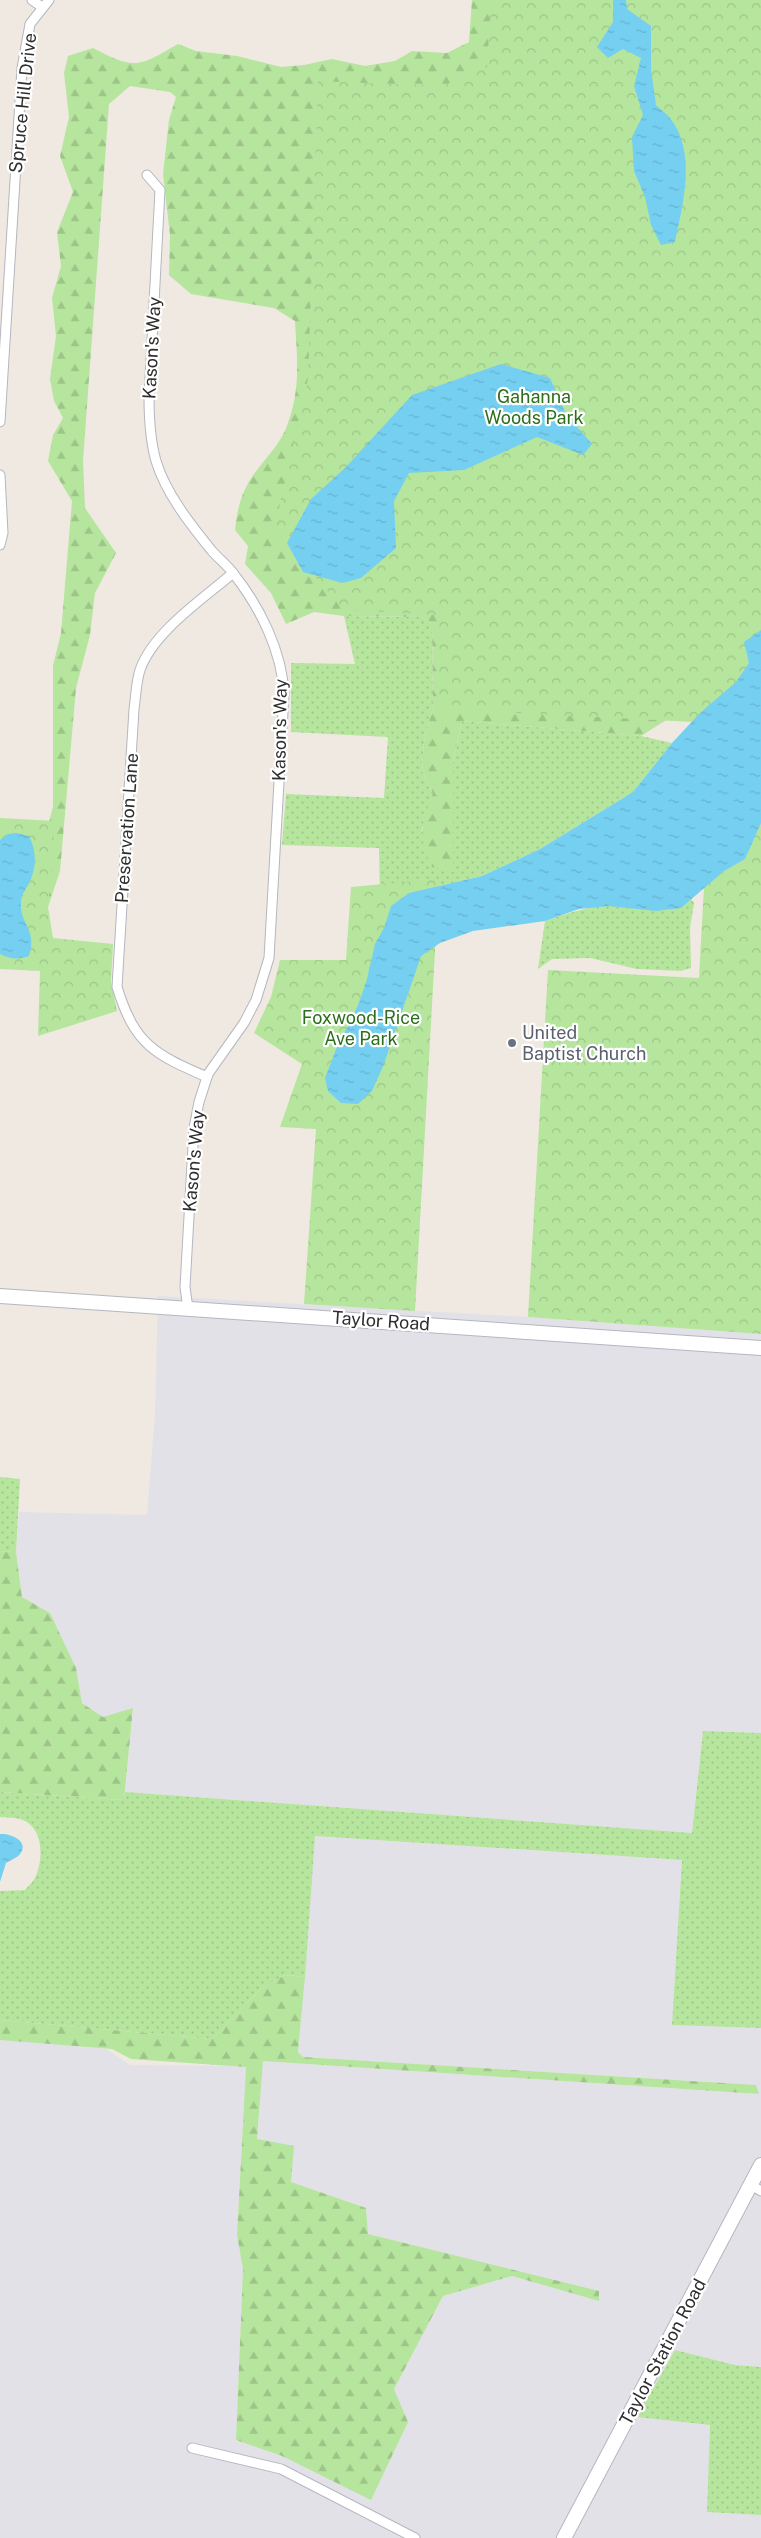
<svg xmlns="http://www.w3.org/2000/svg" width="761" height="2538" viewBox="0 0 761 2538" font-family="'Public Sans',sans-serif">
  <defs>
    <pattern id="grass-dots" width="8" height="8" patternUnits="userSpaceOnUse" patternTransform="scale(1.25)"><rect width="8" height="8" fill="#b6e59e"/><path d="M2 2h.1M6 6h.1" fill="none" stroke="#9dc588" stroke-width="1.8" stroke-linecap="round"/></pattern>
    <pattern id="forest-firs" width="22" height="20" patternUnits="userSpaceOnUse" patternTransform="scale(1.25)"><rect width="22" height="20" fill="#b6e59e"/><path d="M5 1l3.5 6h-7zM16 11l3.5 6h-7z" fill="#9dc588"/></pattern>
    <pattern id="park-crowns" width="20" height="18" patternUnits="userSpaceOnUse" patternTransform="scale(1.25)"><rect width="20" height="18" fill="#b6e59e"/><path d="M2 6a3 3 0 1 1 6 0M12 15a3 3 0 1 1 6 0" fill="none" stroke="#9dc588"/></pattern>
    <pattern id="water-ripples" width="26" height="14" patternUnits="userSpaceOnUse" patternTransform="scale(1.25)"><rect width="26" height="14" fill="#75cff0"/><path d="M2 4q2-2 4 0t4 0M15 11q2-2 4 0t4 0" fill="none" stroke="#66b2ce"/></pattern>
  </defs>
  <rect width="100%" height="100%" fill="#efe9e1"/>
  <g fill="#e3e1e8">
    <path d="M158,1296L528,1317L761,1334V1733L703,1731L692,1833L125,1792L133,1709L103,1717L82,1703L76,1668L50,1613L22,1597L16,1552L19,1512L147,1515L155,1414Z"/>
    <path d="M314,1836L682,1860L672,2025L761,2028V2367L735,2365L675,2350L638,2417L710,2425L707,2512L761,2515V2538H0V2039L106,2049L130,2065L246,2066L237,2235L243,2269L236,2440L282,2456L408,2422L394,2389L443,2296L512,2276L599,2301V2292L368,2234L366,2208L291,2182L257,2140L263,2061L758,2094L756,2085L303,2057L298,2052L305,1977Z"/>
  </g>
  <g fill="url(#grass-dots)">
    <path d="M344,616L422,617L432,623L433,707L424,741L422,771L433,793L421,832L453,799V762L462,721L641,736L672,743L633,792L540,849L482,876L380,900L379,848L282,845L286,794L384,798L388,737L291,732V663L355,664Z"/>
    <path d="M691,899L694,903L690,928L691,968L681,971L637,969L590,958L552,959L538,969L545,921C566,914 587,906 609,906C637,906 668,919 691,899Z"/>
    <path d="M0,1477L20,1479L16,1552L0,1551Z"/>
    <path d="M703,1731L761,1733V2028L672,2025L682,1860L315,1836L305,1977L285,1975L261,1989L212,2039L0,2020V1891L25,1890C28,1886 33,1882 35,1878C44,1859 44,1826 20,1819C14,1817 6,1818 0,1817V1792L124,1800L125,1792L692,1833Z"/>
    <path d="M675,2350L735,2365L761,2367V2515L707,2512L710,2425L637,2417Z"/>
  </g>
  <g fill="url(#forest-firs)">
    <path d="M472,0H761L690,705L641,736L462,721L453,762V872L432,867C417,835 421,826 433,793L422,771L424,741L433,707L432,623L422,617L344,616L314,612L286,624L271,593L245,564L248,546L235,530C237,512 240,496 250,480C262,461 281,445 288,423C301,387 297,358 295,321L274,308L191,294L169,275L170,235L163,174L169,120L176,97L170,92L130,86L109,104L83,461L85,508L116,553L95,593L90,635L76,688L60,871L48,907L46,834L53,807V666L61,633L72,501L48,461L53,435L63,418L54,401L50,379L56,336L52,298L61,266L57,232L73,192L60,156L69,117L64,73L68,56L93,48C134,70 139,67 178,44L196,51L237,56L281,67L304,65L332,59L365,66L395,61L412,51L447,53L469,42Z"/>
    <path d="M0,1551L16,1552L22,1597L50,1613L76,1668L82,1703L103,1717L133,1708L124,1800L0,1792Z"/>
    <path d="M285,1975L305,1977L298,2052L303,2057L756,2085L759,2094L263,2061L257,2139L294,2146L291,2182L366,2208L368,2234L599,2291V2301L512,2276L443,2296L394,2389L408,2422L371,2500L282,2456L236,2440L243,2269L237,2235L246,2067L131,2059L112,2049L0,2040V2020L212,2039L261,1989Z"/>
  </g>
  <g fill="url(#park-crowns)">
    <path d="M491,0H761V1334L528,1317L548,970L699,978L713,723L438,709V615L344,610L274,530L308,379L318,81L443,86L487,67Z"/>
    <path d="M0,818L55,821L48,907L53,938L113,944L111,982L117,1011L38,1036L40,971L0,969Z"/>
    <path d="M439,879L415,1311L304,1304L316,1129L280,1127L302,1064L254,1033L271,997L280,960H346L351,887Z"/>
  </g>
  <g fill="url(#water-ripples)">
    <path d="M613,0H626L627,9L651,26V69L656,105C660,109 666,113 670,118C697,152 683,204 675,242L661,245L651,225L645,197L634,171L632,137L643,115L634,86L641,58L623,49L608,58L597,47L613,22Z"/>
    <path d="M501,364L550,378L566,414L592,444L583,455L537,437L464,470L409,473L394,501L396,548L361,578L342,583L303,572L287,543L311,499L345,468L412,395Z"/>
    <path d="M761,630V823L745,859L724,871L681,908L656,911L609,906L579,909L545,921L473,931L440,943L421,956L384,1064L372,1091L358,1104L341,1103L328,1091L325,1078L340,1039L349,1025L358,1005L366,983L375,944L384,928L391,906L409,893L482,876L540,849L633,792L672,743L700,713L736,682L749,663L744,642Z"/>
    <path d="M16,833L29,836C37,852 37,869 28,885C24,892 21,895 21,903C19,923 38,930 29,956C18,960 10,959 0,954V840L8,834Z"/>
    <path d="M0,1834C10,1833 30,1841 20,1854C17,1858 10,1860 6,1863L0,1882Z"/>
  </g>
  <g fill="none" stroke-linecap="round" stroke-linejoin="round">
    <g stroke="#b4b7c1" stroke-width="11">
      <g id="street">
        <path d="M32,0L42,7"/>
        <path d="M147,175L160,190L149,397C149,418 150,440 156,461C166,494 191,525 212,551C219,559 227,565 233,573C260,607 282,651 284,694L269,958L256,1000L244,1023L208,1074L199,1102L194,1128L185,1287L188,1309"/>
        <path d="M0,422L22,68L30,24L49,0"/>
        <path d="M0,475L3,533L0,545"/>
        <path d="M207,1077C154,1054 135,1045 117,987L134,709C136,696 136,682 140,670C153,632 203,599 233,573"/>
        <path d="M751,2185L761,2191"/>
        <path d="M192,2448L281,2469L415,2538"/>
      </g>
    </g>
    <g stroke="#b4b7c1" stroke-width="16">
      <g id="secondary">
        <path d="M0,1296L761,1348"/>
        <path d="M564,2538L761,2165"/>
      </g>
    </g>
    <use href="#street" stroke="#fff" stroke-width="9"/>
    <use href="#secondary" stroke="#fff" stroke-width="14"/>
  </g>
  <circle fill="#6b7280" stroke="#fff" stroke-width="2" cx="512" cy="1043" r="5"/>
  <g text-anchor="middle" stroke-width="4.5" stroke-linejoin="round" paint-order="stroke">
    <g font-size="18" fill="#2e2e2e" stroke="#fff">
      <text transform="translate(23 103) rotate(-84)" y="6">Spruce Hill Drive</text>
      <text transform="translate(152 348) rotate(-87)" y="6">Kason's Way</text>
      <text transform="translate(280 730) rotate(-89)" y="6">Kason's Way</text>
      <text transform="translate(127 828) rotate(-86)" y="6">Preservation Lane</text>
      <text transform="translate(194 1161) rotate(-85)" y="6">Kason's Way</text>
      <text transform="translate(381 1321) rotate(4)" y="6">Taylor Road</text>
      <text transform="translate(663 2352) rotate(-62)" y="6">Taylor Station Road</text>
    </g>
    <g font-size="18" fill="#2c6e1b" stroke="#fff">
      <text x="534" y="403">Gahanna<tspan x="534" dy="21">Woods Park</tspan></text>
      <text x="361" y="1024">Foxwood-Rice<tspan x="361" dy="21">Ave Park</tspan></text>
    </g>
    <g font-size="18" fill="#5b616d" stroke="#fff" text-anchor="start">
      <text x="522" y="1039">United<tspan x="522" dy="21">Baptist Church</tspan></text>
    </g>
  </g>
</svg>
